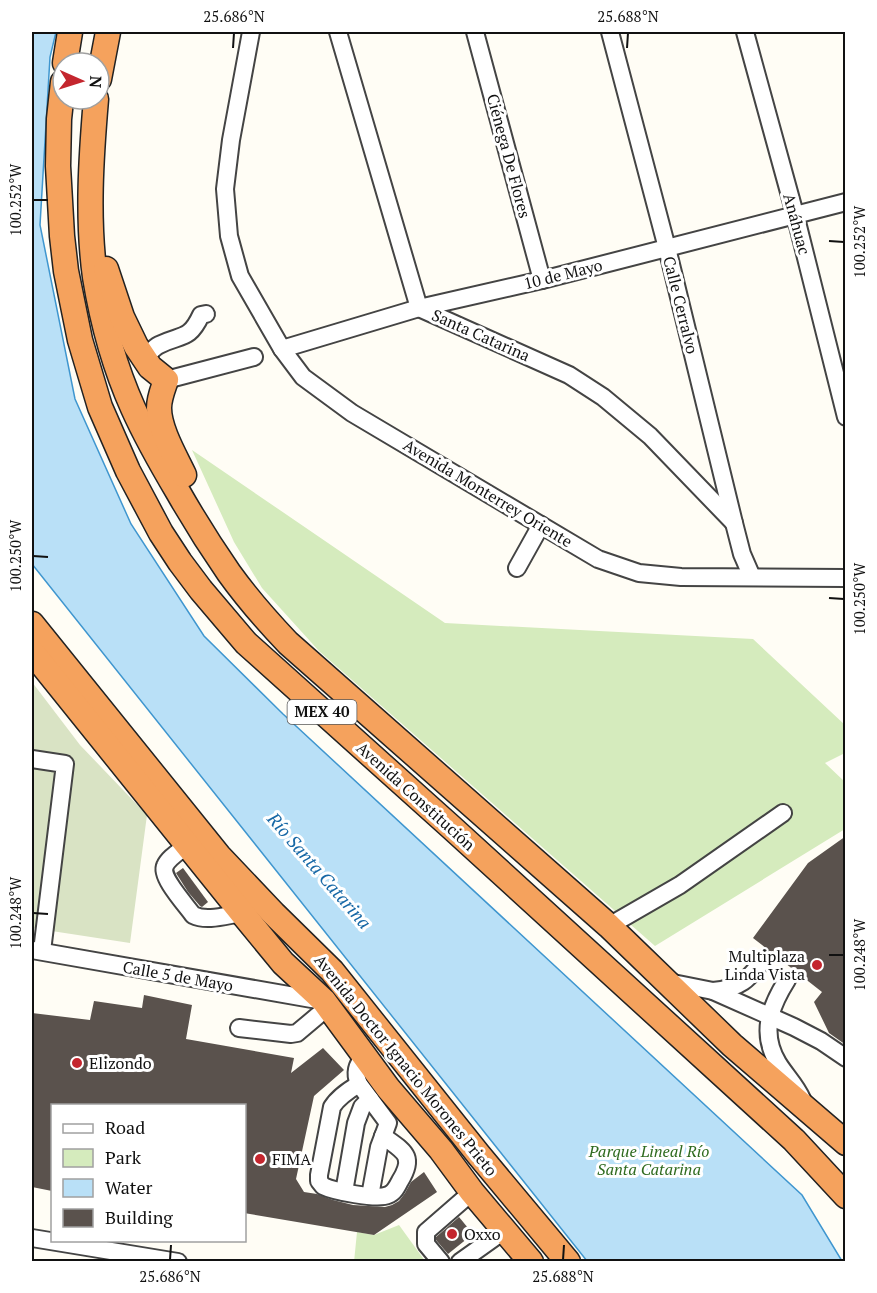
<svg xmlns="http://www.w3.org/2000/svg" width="877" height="1293" viewBox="0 0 877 1293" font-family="'PT Serif',serif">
  <rect width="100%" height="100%" fill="#fffdf5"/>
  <g fill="#d5ebbd">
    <path d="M192,450L445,623L753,639L845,725V753L825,763L845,782V829L655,946L319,651L262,588L234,542Z"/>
    <path d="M399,1225L425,1261L354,1262L357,1232L374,1235Z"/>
  </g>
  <path fill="#d9e3c4" d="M32,682L80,745L147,815L130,943L32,928Z"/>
  <path fill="#b9e0f7" stroke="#3f96cf" stroke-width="1.5" d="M32,32H56L50,57L40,225L75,399L131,524L204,636L283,714L802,1195L842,1261H587L32,564Z"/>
  <g fill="#5a524d">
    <path d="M846,836V1045L829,1033L814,1002L822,992L753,938L808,863Z"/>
    <path d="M183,868L208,902L202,907L200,906L188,892L176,873Z"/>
    <path d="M144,995L192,1005L186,1039L294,1058L291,1073L323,1048L344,1070L314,1096L296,1179L304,1192L317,1194L333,1200L353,1205L385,1207L392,1205L399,1201L405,1193L411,1182L424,1172L437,1192L374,1235L244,1213V1106H52V1191L32,1187V1013L90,1020L94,1001L142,1008Z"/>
    <path d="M459,1217L473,1234L448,1254L436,1240V1237Z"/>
  </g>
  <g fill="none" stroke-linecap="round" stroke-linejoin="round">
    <g stroke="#444" stroke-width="20">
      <g id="minor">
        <path d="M251,32L231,140L225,189L229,236L240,276L282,349L303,377L352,413L598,559L639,573L681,577L846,578"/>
        <path d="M338,32L419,308L569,375L603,397L650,436L734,523"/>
        <path d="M475,32L542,280"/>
        <path d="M610,32L667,248L734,523L742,554L752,577"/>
        <path d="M745,32L795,214L846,417"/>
        <path d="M282,349L419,308L542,280L846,202"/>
        <path d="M144,358C149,354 153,348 159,345C181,334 189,341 201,315L206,314"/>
        <path d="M166,380L254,357"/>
        <path d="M517,568L541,525"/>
        <path d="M32,759L65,764L42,951"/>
        <path d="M186,846C180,851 168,858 165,866C160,877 186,905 193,915C207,922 227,915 242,913"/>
        <path d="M609,926L680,885L783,813"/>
        <path d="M32,950L323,1001"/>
        <path d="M787,980C770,1007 760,1033 778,1063C786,1076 796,1085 802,1099"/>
        <path d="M668,982L713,991L794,1027L821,1041L846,1058"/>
        <path d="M713,991C741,988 748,980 764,959"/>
        <path d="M239,1028L291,1034L297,1033L328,1007"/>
        <path d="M364,1056C357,1065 354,1073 359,1084L388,1123L379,1147L370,1196"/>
        <path d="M359,1084C349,1090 338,1097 332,1107L319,1175V1181L323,1186C333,1191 377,1200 388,1195C394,1193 397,1187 400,1181C416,1155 403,1151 383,1136"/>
        <path d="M344,1192L356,1123L362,1107L370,1099"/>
        <path d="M32,1238L178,1262"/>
        <path d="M441,1262L426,1244V1232L472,1192"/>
        <path d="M460,1262L505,1230"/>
      </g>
    </g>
    <g stroke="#222" stroke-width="27">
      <g id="highway">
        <path d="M65,63L70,32"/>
        <path d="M99,79L108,32"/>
        <path d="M63,82L59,119L58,166L62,236L66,271L80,340L100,407L128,471L161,533L180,562L201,590L246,643L451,827L794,1140L846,1196"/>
        <path d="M96,99C91,158 87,218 95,277C102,320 115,368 133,408C146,437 162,465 178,492C194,520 211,547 229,573C247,598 267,621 288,643L609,926L732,1045L846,1143"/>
        <path d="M106,269L122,317L136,346L150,367L166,380C163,389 159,398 159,408C159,429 175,456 184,475"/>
        <path d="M32,624L219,856L274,914L332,971L478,1154L568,1262"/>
        <path d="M32,652L242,913L283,963L324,1001L388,1088L441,1150L472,1192L531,1262"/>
      </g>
    </g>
    <use href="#minor" stroke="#fff" stroke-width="16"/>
    <use href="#highway" stroke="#f5a25d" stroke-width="24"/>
  </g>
  <path fill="none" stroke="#111" stroke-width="2" d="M233,48L234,33M627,48L628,33M33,200H48M829,241L844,242M33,556L48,557M829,598L844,599M33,913L48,914M829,955H844M170,1260L171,1245M563,1260L564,1245"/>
  <g fill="#c4262e" stroke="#fff" stroke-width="2">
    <circle cx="817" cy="965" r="6"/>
    <circle cx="77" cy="1063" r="6"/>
    <circle cx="260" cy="1159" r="6"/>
    <circle cx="452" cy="1234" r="6"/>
  </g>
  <g text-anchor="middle" stroke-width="6" stroke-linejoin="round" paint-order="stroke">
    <rect fill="#fff" stroke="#585858" stroke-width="1.5" x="287.5" y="700" width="69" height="24" rx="4.5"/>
    <g font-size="15" font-weight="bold" fill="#111">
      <text x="322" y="717">MEX 40</text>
    </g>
    <g font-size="16" fill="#111" stroke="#fff">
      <text transform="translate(509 156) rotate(75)" y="6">Ciénega De Flores</text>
      <text transform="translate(797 224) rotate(75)" y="6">Anáhuac</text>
      <text transform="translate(563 274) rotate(-14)" y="6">10 de Mayo</text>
      <text transform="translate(681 305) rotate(76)" y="6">Calle Cerralvo</text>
      <text transform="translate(481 335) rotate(24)" y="6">Santa Catarina</text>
      <text transform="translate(488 493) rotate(31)" y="6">Avenida Monterrey Oriente</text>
      <text transform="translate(416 796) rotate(42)" y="6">Avenida Constitución</text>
      <text transform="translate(178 976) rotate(10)" y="6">Calle 5 de Mayo</text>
      <text transform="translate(406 1065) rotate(51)" y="6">Avenida Doctor Ignacio Morones Prieto</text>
    </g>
    <g font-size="16" fill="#111" stroke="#fff" text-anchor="start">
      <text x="805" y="962" text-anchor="end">Multiplaza<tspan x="805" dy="18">Linda Vista</tspan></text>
      <text x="89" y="1069">Elizondo</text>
      <text x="272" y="1165">FIMA</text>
      <text x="464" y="1240">Oxxo</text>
    </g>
    <g font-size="16" font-style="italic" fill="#2f6b1f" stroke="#fff">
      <text x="649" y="1157">Parque Lineal Río<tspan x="649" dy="18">Santa Catarina</tspan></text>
    </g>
    <g font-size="18" font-style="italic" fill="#1768a6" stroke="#fff">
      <text transform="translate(319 871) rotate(49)" y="6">Río Santa Catarina</text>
    </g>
  </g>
  <rect width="877" height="1293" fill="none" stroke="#ffffff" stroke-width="66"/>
  <rect x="51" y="1104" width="195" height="138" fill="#ffffff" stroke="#a0a0a0" stroke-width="1.5"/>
  <rect x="63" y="1124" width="30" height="9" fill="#ffffff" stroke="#a0a0a0" stroke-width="1.5"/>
  <text x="105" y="1134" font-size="18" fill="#111111">Road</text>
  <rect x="63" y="1149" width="30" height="18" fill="#d5ebbd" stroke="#a0a0a0" stroke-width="1.5"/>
  <text x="105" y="1164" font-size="18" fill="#111111">Park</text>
  <rect x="63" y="1179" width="30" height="18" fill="#b9e0f7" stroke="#a0a0a0" stroke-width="1.5"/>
  <text x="105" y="1194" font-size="18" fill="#111111">Water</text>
  <rect x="63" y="1209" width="30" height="18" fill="#5a524d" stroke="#a0a0a0" stroke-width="1.5"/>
  <text x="105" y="1224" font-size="18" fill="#111111">Building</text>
  <g transform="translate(81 81) rotate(93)"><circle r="28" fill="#ffffff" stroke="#a0a0a0" stroke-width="1.5"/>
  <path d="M0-4.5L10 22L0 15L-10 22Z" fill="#c4262e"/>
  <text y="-9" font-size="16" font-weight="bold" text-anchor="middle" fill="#111111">N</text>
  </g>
  <rect x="33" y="33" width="811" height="1227" fill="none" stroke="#111" stroke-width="2"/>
  <g font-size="15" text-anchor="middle" fill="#111">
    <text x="234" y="22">25.686°N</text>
    <text x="628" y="22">25.688°N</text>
    <text transform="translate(16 200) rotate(-90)" y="5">100.252°W</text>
    <text transform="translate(860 242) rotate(-90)" y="5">100.252°W</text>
    <text transform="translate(16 556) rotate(-90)" y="5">100.250°W</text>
    <text transform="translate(860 599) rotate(-90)" y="5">100.250°W</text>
    <text transform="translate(16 913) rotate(-90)" y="5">100.248°W</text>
    <text transform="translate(860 955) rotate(-90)" y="5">100.248°W</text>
    <text x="170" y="1282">25.686°N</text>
    <text x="563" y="1282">25.688°N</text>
  </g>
</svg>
